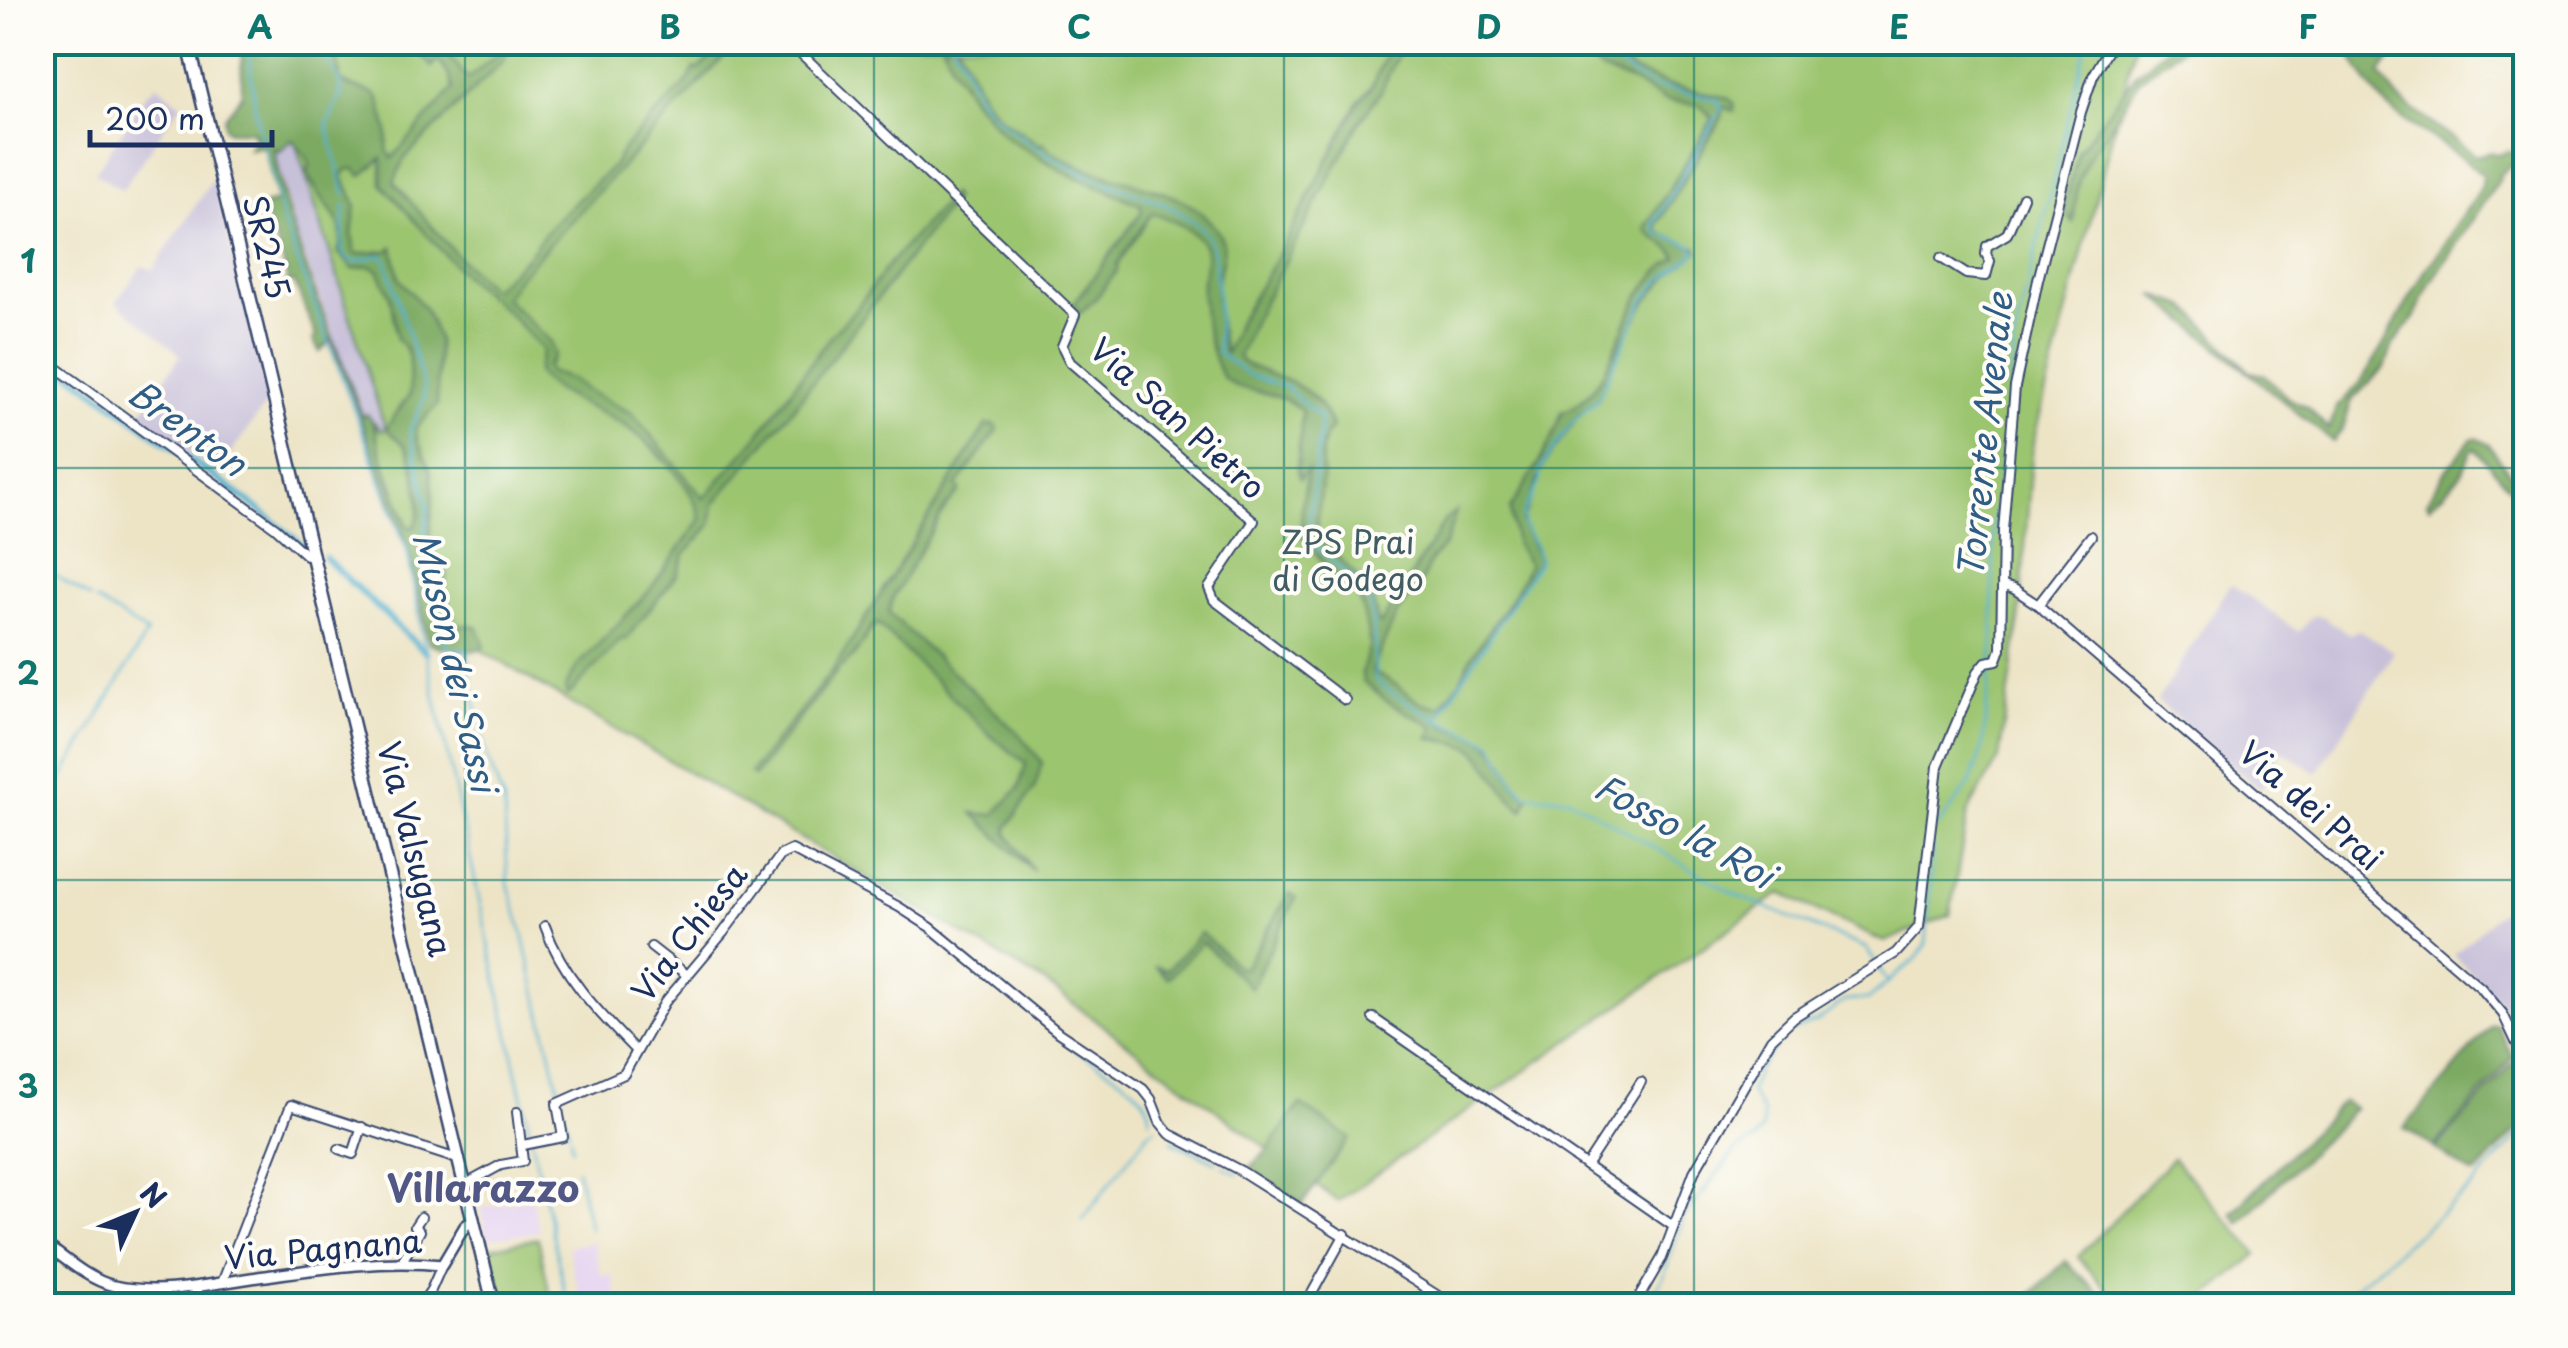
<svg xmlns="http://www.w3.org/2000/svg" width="2568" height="1348" viewBox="0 0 2568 1348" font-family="'Playpen Sans',sans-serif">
  <rect width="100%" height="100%" fill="#fdfcf7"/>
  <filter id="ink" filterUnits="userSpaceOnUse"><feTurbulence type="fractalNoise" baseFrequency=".01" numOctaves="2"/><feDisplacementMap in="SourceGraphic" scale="20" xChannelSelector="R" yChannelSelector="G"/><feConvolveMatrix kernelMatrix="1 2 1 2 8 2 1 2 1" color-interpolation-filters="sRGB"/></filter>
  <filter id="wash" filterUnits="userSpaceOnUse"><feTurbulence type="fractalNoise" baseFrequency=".0048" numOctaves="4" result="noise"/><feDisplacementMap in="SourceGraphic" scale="40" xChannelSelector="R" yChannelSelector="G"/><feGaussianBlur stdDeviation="2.25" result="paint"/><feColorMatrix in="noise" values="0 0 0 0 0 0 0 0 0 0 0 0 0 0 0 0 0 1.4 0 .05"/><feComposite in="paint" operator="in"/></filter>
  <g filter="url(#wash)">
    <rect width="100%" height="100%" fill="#ede4c6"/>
    <g fill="#e5d3f1">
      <path d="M532,1199L539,1231L487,1239L481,1208Z"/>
      <path d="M593,1241L601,1276L612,1274L618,1305H582L568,1247Z"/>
    </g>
    <g fill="#c7c0d9">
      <path d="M156,84L181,104L122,190L95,173L149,90L151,92Z"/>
      <path d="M292,140L307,157L393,422L383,431L368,415L363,417L295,231L273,146Z"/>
      <path d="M213,179L270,399L217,472L139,415L181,355L116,302L142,266L153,270Z"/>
      <path d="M2231,584L2299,632L2312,616H2323L2349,634L2358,630L2394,652L2317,773L2281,750L2260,789L2157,701Z"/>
      <path d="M2525,888V1053L2504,1007L2454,955Z"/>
    </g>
    <g fill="#9cc570" stroke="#5c7a67" stroke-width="2.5">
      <path d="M264,43H2136L2033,442L2019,624L1999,758L1968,812L1950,915L1884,942L1781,893L1338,1201L1043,981L462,639L420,523L413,529L408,526L378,445L375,423L382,431L385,428Z"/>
      <path d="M2173,1158L2257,1254L2196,1305H2121L2078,1257Z"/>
      <path d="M538,1238L552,1305H502L490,1248Z"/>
    </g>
    <g fill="#7daa62" stroke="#4c6c60" stroke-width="2.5" fill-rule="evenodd">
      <path d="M285,42L336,43L340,79C351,92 367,85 379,98L388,132L387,150L392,158L453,89L450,77L439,61H435L432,67L410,43H439L468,79L504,48L507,52L502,62L404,159L394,182L460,259L492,289L527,257L551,225L614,165L623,149L687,82L695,68L698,70L726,43H737L517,279L505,298L551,342L555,355L547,367L549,372L571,379L588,391L632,413L704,498L757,437L831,335L856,309L889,264L951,195L954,199L795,406L714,504L711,525L685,554L677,575L625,640L622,638L571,693L567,695L565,689L576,668L649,591L701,519C694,486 647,436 616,421C591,407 556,396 537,373L543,350L506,311L465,277L382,184V158L361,176L355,169H348L342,175L356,205L352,233L355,254L388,251L393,247L399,278L425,309L438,339L437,405L416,428L417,438L431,472L433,498L430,530L433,552L446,574L444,600L448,625L477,626L485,646C470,656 445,649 429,643L407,544L331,339L320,352L313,340L316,336L294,281L288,283C284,255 270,232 262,206L277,201L264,146L249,149L255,138L252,131H229L225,128L224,118L242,95L241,43ZM292,140L307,157L310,167L307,170C315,200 353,222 338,252L353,269L369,266L378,270L390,296L397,339L406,349L409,359L410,394L386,428C393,437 404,441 408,451C415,468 426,515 413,528L408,526C396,502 388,476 380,451C375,437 378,426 367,414L363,417C333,335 286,233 274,148L279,152Z"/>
      <path d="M942,43H957L986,102L1001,118L1040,145L1043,143C1085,187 1182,175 1218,232C1230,250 1219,266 1217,284C1216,300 1219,339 1225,353L1241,317L1282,249L1358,102L1371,87L1391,43H1403L1380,93L1362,118L1254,320L1238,356C1247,377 1315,371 1332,428C1316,443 1324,463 1322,482C1321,499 1317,514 1317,531L1320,539L1370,590L1378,623L1381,624L1445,520L1456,511L1446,543L1431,560L1422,580L1397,614L1373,667V674C1399,678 1413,709 1441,706L1460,681L1471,657L1512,598L1529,565L1516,545L1510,509C1530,478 1551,447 1562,412C1622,391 1615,292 1677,258C1671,243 1653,242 1645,228L1711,122L1712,117L1700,105L1666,101L1628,80L1601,71L1571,43H1595L1633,71L1668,85L1727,98L1734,103V111L1723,107L1722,117L1657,225L1659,233L1696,247L1698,252L1668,276L1646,302L1624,340L1598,399L1579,415L1543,466L1522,522L1539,560L1437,720C1453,730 1475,732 1490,744C1508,758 1509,784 1529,797L1523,810C1501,794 1487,755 1470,747C1457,742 1442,741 1429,738L1434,727L1388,702L1363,682L1362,672L1370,644L1359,593L1330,571L1301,535L1302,505L1308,470L1300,479L1297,471L1302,412C1280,386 1232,396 1221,374C1208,346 1203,321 1202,291C1201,276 1211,258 1204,245C1195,229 1168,218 1152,213L1118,263L1116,272L1097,297L1080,313L1073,307L1076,301L1141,213V205L1064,172L1006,137L974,101L954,70Z"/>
      <path d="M2172,43H2188L2140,79L2106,135L2093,149L2079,179L2073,222L2063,211L2078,151L2137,73Z"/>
      <path d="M2344,43H2359L2369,57L2378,53L2385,43H2401L2380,74L2399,99L2476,156L2490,152L2499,155L2508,151L2525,153L2526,173L2512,165L2499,175L2500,179L2430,283L2414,318L2393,345L2385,367L2352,400L2343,428L2333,442L2154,295L2186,306L2250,372L2264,375L2289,399L2307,407L2329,429L2337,407L2361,382L2376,358L2427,267C2439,254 2447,241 2455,226C2465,207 2482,199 2482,175C2456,150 2422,134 2394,112C2371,94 2358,66 2344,43Z"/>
      <path d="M986,425H995L998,429L957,485L960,491L946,507L893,597L889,613L1019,734L1042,762L1035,787L1007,828L1008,835L1034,872L973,813L994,815L1019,788L1026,763L991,736L878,624L873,626L854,656L839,669L754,776L750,773L835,667Z"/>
      <path d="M2476,438L2489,445L2514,479L2522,476L2525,467V497L2509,487L2476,450H2472L2460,476L2429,507L2427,503C2436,480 2456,458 2471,439Z"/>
      <path d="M1290,893L1296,898L1251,988L1202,942L1168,978L1155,966L1167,970L1201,933L1239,968L1245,967Z"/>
      <path d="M2492,1025H2497L2513,1057L2434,1147L2404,1128Z"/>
      <path d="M2514,1062L2525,1087V1121L2477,1173L2472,1174L2435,1149Z"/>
      <path d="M2343,1101L2354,1108L2345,1119L2239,1223L2232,1213Z"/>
      <path d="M1300,1104L1350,1138L1302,1204L1256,1176L1250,1168L1267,1151Z"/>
      <path d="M2066,1261L2111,1305H2020Z"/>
    </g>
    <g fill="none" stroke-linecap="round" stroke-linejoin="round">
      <g stroke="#53b2d1" stroke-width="2.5">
        <path d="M247,42L256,114L284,224L407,550L431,679L568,1306"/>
        <path d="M316,42L341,83V93L327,125L345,194"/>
        <path d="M951,42C969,64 971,96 993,114C1022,140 1060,164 1096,179C1130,193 1179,203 1205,232C1221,251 1217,326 1218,353L1248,375L1285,387L1321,418L1308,537C1323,558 1355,576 1366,592C1375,607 1375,661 1375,680L1387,690L1437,719L1493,743L1515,783L1527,795L1569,798L1736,895L1866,948L1887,981"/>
        <path d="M345,204L342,252L348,260L355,262L382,255L386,260L423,383L424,399L410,431L428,507L424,543L441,579L439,615L446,648L468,650L469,669L485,751L504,803L508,884L522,930L561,1099"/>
        <path d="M42,567L90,598"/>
        <path d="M1438,717L1539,561L1536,548L1524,527L1523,515L1539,482L1541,468L1571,424L1598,398L1644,301L1659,282L1696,253L1692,245L1658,234L1654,224L1722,108L1716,99L1652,86L1577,42"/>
        <path d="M42,813L147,633L96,601"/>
        <path d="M1937,827L1969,785L1982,750L1993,647V529L2016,333L2087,42"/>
        <path d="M1068,1045C1091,1062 1155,1089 1150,1120"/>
        <path d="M562,1106L569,1132"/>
        <path d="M570,1137L572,1148"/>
        <path d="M1172,1141L1216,1162"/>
        <path d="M1223,1166L1238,1174"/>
        <path d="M577,1169L590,1230"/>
        <path d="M1082,1220L1148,1133L1157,1127"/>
        <path d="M1647,1306L1663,1277L1684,1217L1735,1151L1753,1141L1762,1130L1763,1114L1750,1091L1759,1068L1785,1034L1818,1021L1845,1000L1868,999L1916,959L1926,945L1933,844"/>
        <path d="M2333,1306L2474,1185L2526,1127"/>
      </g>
      <g stroke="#53b2d1" stroke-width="6">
        <path d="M42,353L256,507L303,545"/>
        <path d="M325,558L426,653"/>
      </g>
    </g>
  </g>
  <g filter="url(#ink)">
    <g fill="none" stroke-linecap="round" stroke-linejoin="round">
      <g stroke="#3a4a6e" stroke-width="12">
        <g id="minor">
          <path d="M789,42L1075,315L1062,346L1070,362L1254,521L1209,588L1214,600L1345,700"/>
          <path d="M1941,258L1966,274L1986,276L1990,261L1986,254L1987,246L2007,234L2023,197"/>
          <path d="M42,357L276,528L307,556H314"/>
          <path d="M2003,586L2014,589L2038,605L2481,988L2503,1014L2526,1063"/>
          <path d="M2038,605L2091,536"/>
          <path d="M545,926C562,976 600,1014 636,1051"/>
          <path d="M651,947L687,975"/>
          <path d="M1373,1018L1673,1226"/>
          <path d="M523,1145L563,1137L557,1104L624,1074L665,1002L723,933L781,855L792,850L899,907L930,927L1059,1033L1143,1089L1151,1099L1160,1122L1170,1134L1241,1171L1454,1306"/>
          <path d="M339,1149L353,1154L362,1127"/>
          <path d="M1586,1166L1641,1082"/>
          <path d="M466,1184L501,1165L523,1161L517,1112"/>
          <path d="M401,1263L420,1231L415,1226L421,1217"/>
          <path d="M222,1283L291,1105L460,1160"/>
          <path d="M188,1306L199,1286"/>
          <path d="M310,1306H326"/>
          <path d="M420,1306L431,1290L442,1265"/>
          <path d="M1305,1306L1345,1234"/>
          <path d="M1634,1306L1662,1258L1694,1172L1771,1039L1794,1017L1896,953L1919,927L1938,766L1978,672L1986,662L1997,660L2001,649L2003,531L2015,387L2038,280L2081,112L2093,76L2113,42"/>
        </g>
      </g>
      <g stroke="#3a4a6e" stroke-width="14">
        <path id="tertiary" d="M42,1242C65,1258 87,1279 114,1286C163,1297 218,1282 266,1276C323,1268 384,1259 442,1265L465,1226L474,1220"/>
      </g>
      <g stroke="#3a4a6e" stroke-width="16">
        <path id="primary" d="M188,42L494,1306"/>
      </g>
      <use href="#minor" stroke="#fff" stroke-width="8"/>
      <use href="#tertiary" stroke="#fff" stroke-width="9"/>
      <use href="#primary" stroke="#fff" stroke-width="11"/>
    </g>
  </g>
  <path fill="none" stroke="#0f766e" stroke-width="2.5" stroke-opacity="0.55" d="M465,42V1306M874,42V1306M1284,42V1306M1694,42V1306M2103,42V1306M42,468H2526M42,880H2526"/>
  <g text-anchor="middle" stroke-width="8" stroke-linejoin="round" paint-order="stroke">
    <g font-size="32" fill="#1b2f5e" stroke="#fdfcf7">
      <text transform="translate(266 247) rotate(76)" y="11">SR245</text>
      <text transform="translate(1177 419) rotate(42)" y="11">Via San Pietro</text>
      <text transform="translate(2310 806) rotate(41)" y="11">Via dei Prai</text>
      <text transform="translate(414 849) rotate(76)" y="11">Via Valsugana</text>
      <text transform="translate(690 933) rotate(-52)" y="11">Via Chiesa</text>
      <text transform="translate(323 1250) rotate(-5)" y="11">Via Pagnana</text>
    </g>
    <g font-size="32" fill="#425c63" stroke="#fdfcf7">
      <text x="1348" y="554">ZPS Prai<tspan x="1348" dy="37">di Godego</tspan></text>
    </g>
    <g font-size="35" font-style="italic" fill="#2f5d86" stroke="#fdfcf7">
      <text transform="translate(187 429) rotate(36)" y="12">Brenton</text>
      <text transform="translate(1986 435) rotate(-84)" y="12">Torrente Avenale</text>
      <text transform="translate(454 662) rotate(77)" y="12">Muson dei Sassi</text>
      <text transform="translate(1684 832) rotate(29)" y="12">Fosso la Roi</text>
    </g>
    <g font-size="38" font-weight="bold" fill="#525886" stroke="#fdfcf7">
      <text x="483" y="1202">Villarazzo</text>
    </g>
  </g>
  <rect width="2568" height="1348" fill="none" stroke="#fdfcf7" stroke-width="110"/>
  <g transform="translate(135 1213) rotate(46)" stroke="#fdfcf7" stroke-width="8" paint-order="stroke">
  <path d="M0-8L18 38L0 25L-18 38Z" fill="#1b2f5e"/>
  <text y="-15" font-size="28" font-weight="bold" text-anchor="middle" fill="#1b2f5e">N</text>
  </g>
  <path d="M90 130v15h182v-15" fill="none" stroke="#1b2f5e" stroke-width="5"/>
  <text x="105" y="130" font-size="30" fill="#1b2f5e" stroke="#fdfcf7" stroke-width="8" paint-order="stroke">200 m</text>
  <rect x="55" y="55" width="2458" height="1238" fill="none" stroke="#0f766e" stroke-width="4"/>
  <g font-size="32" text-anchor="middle" font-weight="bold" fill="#0f766e">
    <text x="260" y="39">A</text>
    <text x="670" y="39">B</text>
    <text x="1079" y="39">C</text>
    <text x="1489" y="39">D</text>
    <text x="1899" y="39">E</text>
    <text x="2308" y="39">F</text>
    <text x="28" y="273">1</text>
    <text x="28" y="685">2</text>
    <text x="28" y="1098">3</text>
  </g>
</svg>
